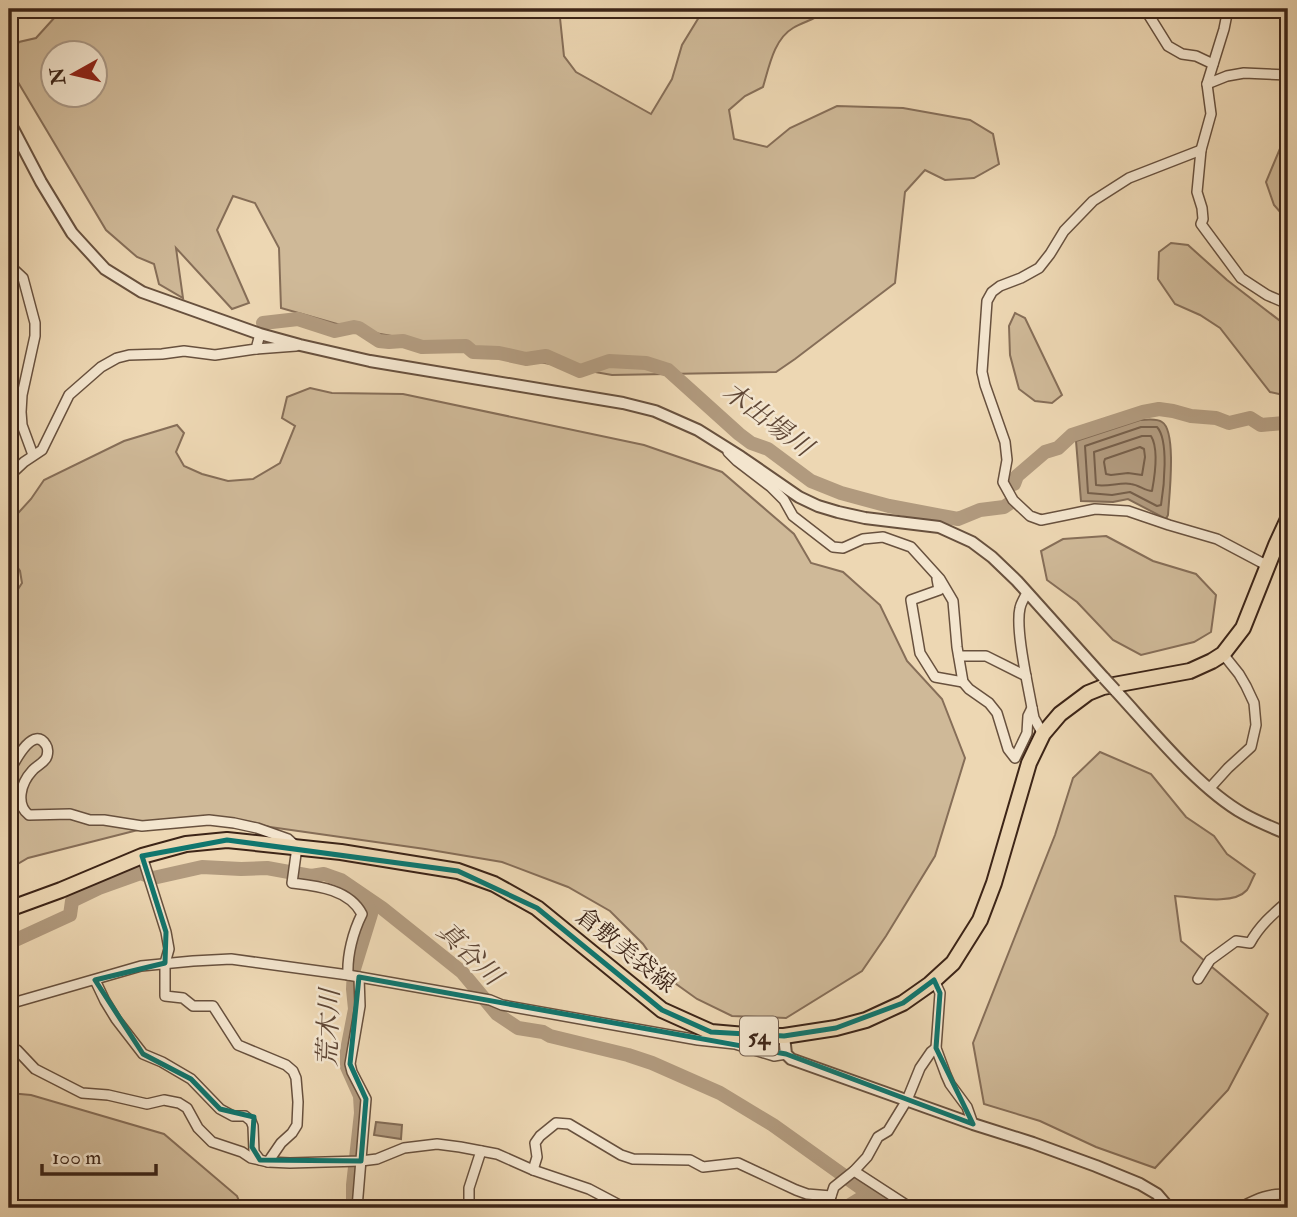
<svg xmlns="http://www.w3.org/2000/svg" width="1297" height="1217" viewBox="0 0 1297 1217" font-family="'IM FELL Double Pica','Noto Serif JP',serif">
  <rect width="100%" height="100%" fill="#edd7b3"/>
  <filter id="stains"><feTurbulence type="fractalNoise" baseFrequency=".00286" numOctaves="4"/><feColorMatrix values="0 0 0 0 .2 0 0 0 0 .09 0 0 0 0 .02 0 0 0 .5 -.17"/></filter>
  <radialGradient id="worn" r=".72"><stop offset=".6" stop-color="#630" stop-opacity="0"/><stop offset="1" stop-color="#630" stop-opacity=".3"/></radialGradient>
  <g fill="#cfb998" stroke="#866e58" stroke-width="2" fill-rule="evenodd">
    <path d="M55,9H554L560,18L564,56L576,72L651,114L672,79L682,45L704,9H827C818,19 805,21 793,28C774,39 769,67 763,87L745,96L729,110L734,139L767,147L790,128L837,106L903,108L970,120L993,134L999,164L974,178L945,180L925,170L905,192L895,283L795,359L776,372L612,375L358,330L281,308L279,248L255,203L233,196L217,230L249,303L232,309L176,248L183,298L159,284L154,264L137,257L106,230L9,67V59L19,42L36,38L55,17ZM52,52H94V94H52Z"/>
    <path d="M1288,138V221L1274,205L1266,182L1284,139Z"/>
    <path d="M1171,243L1188,245L1227,280L1288,327V396L1270,392L1220,328L1200,315L1175,304L1158,279L1159,252Z"/>
    <path d="M1015,313L1025,318L1062,395L1052,403L1035,401L1019,389L1010,355L1009,326Z"/>
    <path d="M310,388L332,393L403,394L644,445L722,472L794,534L811,563L843,572L880,605L907,661L942,699L965,758L935,856L886,936L862,971L786,1018L732,1016L697,999L665,976L643,944L610,911L568,887L502,862L425,849L270,827L230,818H185L28,858L9,869V603L22,583L20,571L9,555V523L31,499L44,480L124,441L177,425L184,433L176,452L184,466L202,474L228,481L253,479L280,463L295,426L282,418L287,397Z"/>
    <path d="M1106,536L1153,561L1196,574L1216,595L1211,632L1194,642L1141,655L1113,640L1077,602L1047,580L1041,551L1063,539Z"/>
    <path d="M1100,752L1151,774L1186,817L1214,836L1227,854L1255,874C1252,879 1250,886 1247,890C1233,906 1193,897 1175,896L1181,941L1268,1014L1228,1090L1155,1168L1096,1147L1040,1121L984,1104L973,1043L1055,835L1073,778Z"/>
    <path d="M9,1093L31,1095L164,1134L237,1196L242,1208H9Z"/>
  </g>
  <g fill="#b19a7e" stroke="#826b55" stroke-width="2">
    <path d="M1140,420C1147,420 1156,418 1162,422C1177,431 1169,498 1168,515L1166,519L1128,499L1113,502L1081,501L1076,441Z"/>
    <path d="M376,1122L402,1125L401,1139L374,1135Z"/>
  </g>
  <g fill="none" stroke-linecap="round" stroke-linejoin="round">
    <g stroke="#765f4a" stroke-width="2">
      <path d="M1141,427H1157C1169,440 1164,487 1161,505L1157,506L1130,492L1112,495L1088,493L1085,446Z"/>
      <path d="M1142,436H1151C1159,449 1155,475 1152,491C1145,491 1139,485 1131,484C1121,482 1108,487 1096,485L1094,452Z"/>
      <path d="M1140,447L1144,449L1145,457L1142,475L1128,473L1111,475L1106,474L1104,462L1105,459Z"/>
    </g>
    <g stroke="#b19a7e" stroke-width="14">
      <path d="M263,323L298,319L335,331L354,327L359,328L379,341L389,342L403,341L422,347L466,346L473,352L499,353L526,359L546,356L580,371L609,361L646,363L668,370L739,434L751,443L768,449L811,481L841,493L889,506L958,519L980,510L1004,507L1010,503"/>
      <path d="M1014,484L1017,476L1045,452L1058,448L1072,435L1143,412L1159,409L1173,411L1191,416L1216,418L1229,423L1250,418L1261,425L1284,423L1288,426"/>
      <path d="M9,943L70,915L72,901L99,888L141,873L153,878L202,867L241,869L267,868L311,876L324,874L341,880L382,908L462,972L497,1014L518,1028L543,1032L550,1036L628,1055L652,1063L720,1093L773,1125L889,1208"/>
      <path d="M353,1208V1185L361,1113L360,1096L347,1067V1050L355,1009L353,989L354,969L371,914L363,896"/>
      <path d="M848,1208L850,1205L868,1194"/>
    </g>
    <g stroke="#68513e" stroke-width="12">
      <g id="minor">
        <path d="M1145,9L1168,46L1182,54L1196,56L1213,64"/>
        <path d="M1228,9L1224,29L1207,84L1211,114L1201,150L1197,192L1202,208L1203,219L1201,224L1241,278L1267,295L1288,304"/>
        <path d="M1207,84L1227,76L1244,73L1288,75"/>
        <path d="M1201,150L1129,178L1093,201L1064,231L1050,254L1039,268L1021,278L1000,286L992,292L987,301L982,372L985,385L1005,442L1007,460L1003,482L1013,500L1030,516L1041,520L1095,509L1128,511L1169,525L1217,539L1268,566"/>
        <path d="M9,265L23,278L35,323V336L22,395L21,412L22,425L33,455"/>
        <path d="M256,349L296,346"/>
        <path d="M728,452L737,461L771,487L784,500L793,516L833,547L843,548L863,539L883,537L911,547L940,579L953,601L957,647L963,682L969,689L989,703L997,713L1008,749L1015,758L1027,733L1028,716L1032,708"/>
        <path d="M9,476L24,462L42,450L69,395L101,367L117,358L129,355L162,354L184,351L215,355L256,349L260,334"/>
        <path d="M1276,545L1277,547L1288,544"/>
        <path d="M937,579L939,590L911,600L920,653L935,677L963,682"/>
        <path d="M1027,593C1024,598 1021,603 1020,608C1015,629 1028,685 1032,708L1034,718L1043,734"/>
        <path d="M959,656H986L1026,676"/>
        <path d="M9,772C14,763 33,724 46,745C48,748 48,752 47,756C45,763 37,765 32,771C21,783 15,804 29,815L70,814L90,820H104L142,826L209,820L234,823L257,828L288,839L297,847L292,883C317,886 349,889 362,914C353,932 347,955 348,975"/>
        <path d="M1209,789L1228,768L1251,747L1256,725L1254,703L1246,686L1239,674L1223,654"/>
        <path d="M142,856L166,932L169,949L165,963V996L183,998L193,1006H213L238,1045L286,1065L293,1071L296,1078L298,1102L297,1125L292,1133L281,1143L268,1162"/>
        <path d="M1198,979L1210,960L1236,941L1250,943C1260,925 1273,914 1288,901"/>
        <path d="M95,980L105,1001L116,1019L143,1054L162,1062L191,1079L220,1109L233,1116H245L251,1121L253,1126L254,1152L260,1160"/>
        <path d="M934,980L940,993L936,1048L946,1075L950,1084L967,1107L973,1124"/>
        <path d="M9,1004L141,966L193,961L231,959L348,975L490,1000L502,1005L698,1040L735,1044L774,1056L786,1054"/>
        <path d="M9,1046L17,1050L35,1069L82,1093L108,1095L147,1104L164,1100L179,1103L187,1108L198,1128L212,1142L242,1152L251,1158L268,1162L290,1163L361,1161L377,1159L404,1148L437,1144L460,1147L497,1154L533,1170L589,1189L625,1208"/>
        <path d="M533,1170L537,1157L535,1143L540,1136L556,1123L569,1124L621,1155L633,1159L690,1160L703,1167L738,1163L796,1190L807,1194L831,1196"/>
        <path d="M854,1171L911,1208"/>
        <path d="M357,1208L366,1099L352,1072L350,1064L360,1006L359,977"/>
        <path d="M469,1208V1188L481,1151"/>
        <path d="M827,1208L834,1187L854,1171L867,1157L878,1137L888,1131L907,1100L920,1068L931,1052L936,1048"/>
        <path d="M1239,1208C1255,1200 1270,1192 1288,1195"/>
      </g>
    </g>
    <g stroke="#68513e" stroke-width="14">
      <g id="tertiary">
        <path d="M9,121L41,182L72,233L105,269L142,292L260,334L300,345L370,361L623,403L655,411L698,430L741,457L799,497L818,506L838,512L865,518L939,527L972,542L992,557L1017,581L1104,678"/>
        <path d="M1115,690C1151,729 1198,788 1244,814C1258,822 1273,828 1288,834"/>
        <path d="M784,1036L786,1054L791,1059L973,1124L1033,1143L1096,1166L1140,1184L1157,1194L1169,1208"/>
      </g>
    </g>
    <g stroke="#3c2417" stroke-width="18">
      <path id="primary" d="M9,909L61,890L142,856L186,844L227,840L341,852L458,871L494,884L537,908L662,1010L711,1032L757,1036H784L836,1028L866,1020L903,1003L930,984L953,963L980,920L994,883L1029,763L1043,734L1060,714L1088,693L1103,687L1190,671L1212,661L1223,654L1243,628L1276,545L1288,519"/>
    </g>
    <use href="#minor" stroke="#f3e5ce" stroke-width="9"/>
    <use href="#tertiary" stroke="#f3e5ce" stroke-width="10"/>
    <use href="#primary" stroke="#edd7b3" stroke-width="14"/>
    <g stroke="#68513e" stroke-width="14" stroke-linecap="butt">
      <path id="tertiary-bridge" d="M1104,678L1115,690"/>
    </g>
    <use href="#tertiary-bridge" stroke="#f3e5ce" stroke-width="10"/>
  </g>
  <path fill="none" stroke="#0f766e" stroke-width="5" stroke-linejoin="round" d="M227,840L458,871L537,908L662,1010L711,1032L784,1036L836,1028L903,1003L934,980L940,993L936,1048L973,1124L786,1054L359,977L350,1064L366,1099L361,1161L260,1160L252,1147L254,1117L220,1109L191,1079L143,1054L95,980L165,963L166,932L142,856Z"/>
  <g text-anchor="middle" stroke-width="5" stroke-linejoin="round" paint-order="stroke">
    <rect fill="#f3e5ce" stroke="#735e4e" stroke-width="2" x="740" y="1016.5" width="38" height="39" rx="5"/>
    <g font-size="23" font-weight="bold" fill="#3c2417">
      <text x="759" y="1044">54</text>
    </g>
    <g font-size="24" fill="#3c2417" stroke="#f3e5ce">
      <text transform="translate(626 950) rotate(39)" y="8">倉敷美袋線</text>
    </g>
    <g font-size="26" font-style="italic" fill="#5f4736" stroke="#f3e5ce">
      <text transform="translate(768 419) rotate(37)" y="9">木出場川</text>
      <text transform="translate(470 953) rotate(44)" y="9">真谷川</text>
      <text transform="translate(328 1028) rotate(-88)" y="9">荒木川</text>
    </g>
  </g>
  <rect width="1297" height="1217" fill="none" stroke="#edd7b3" stroke-width="35"/>
  <rect x="10" y="10" width="1276" height="1196" fill="none" stroke="#3c2417" stroke-width="3.5"/>
  <rect x="18" y="18" width="1262" height="1182" fill="none" stroke="#3c2417" stroke-width="2"/>
  <g transform="translate(74 74) rotate(262)"><circle r="33" fill="#f3e5ce" stroke="#aa9885" stroke-width="2"/>
  <path d="M0-5L12 26L0 18L-12 26Z" fill="#8f2418"/>
  <text y="-10" font-size="19" font-weight="bold" text-anchor="middle" fill="#3c2417">N</text>
  </g>
  <path d="M42 1164v10h114v-10" fill="none" stroke="#3c2417" stroke-width="3.5"/>
  <text x="52" y="1164" font-size="21" fill="#3c2417" stroke="#f3e5ce" stroke-width="5" paint-order="stroke">100 m</text>
  <rect width="100%" height="100%" filter="url(#stains)"/>
  <rect width="100%" height="100%" fill="url(#worn)"/>
</svg>
